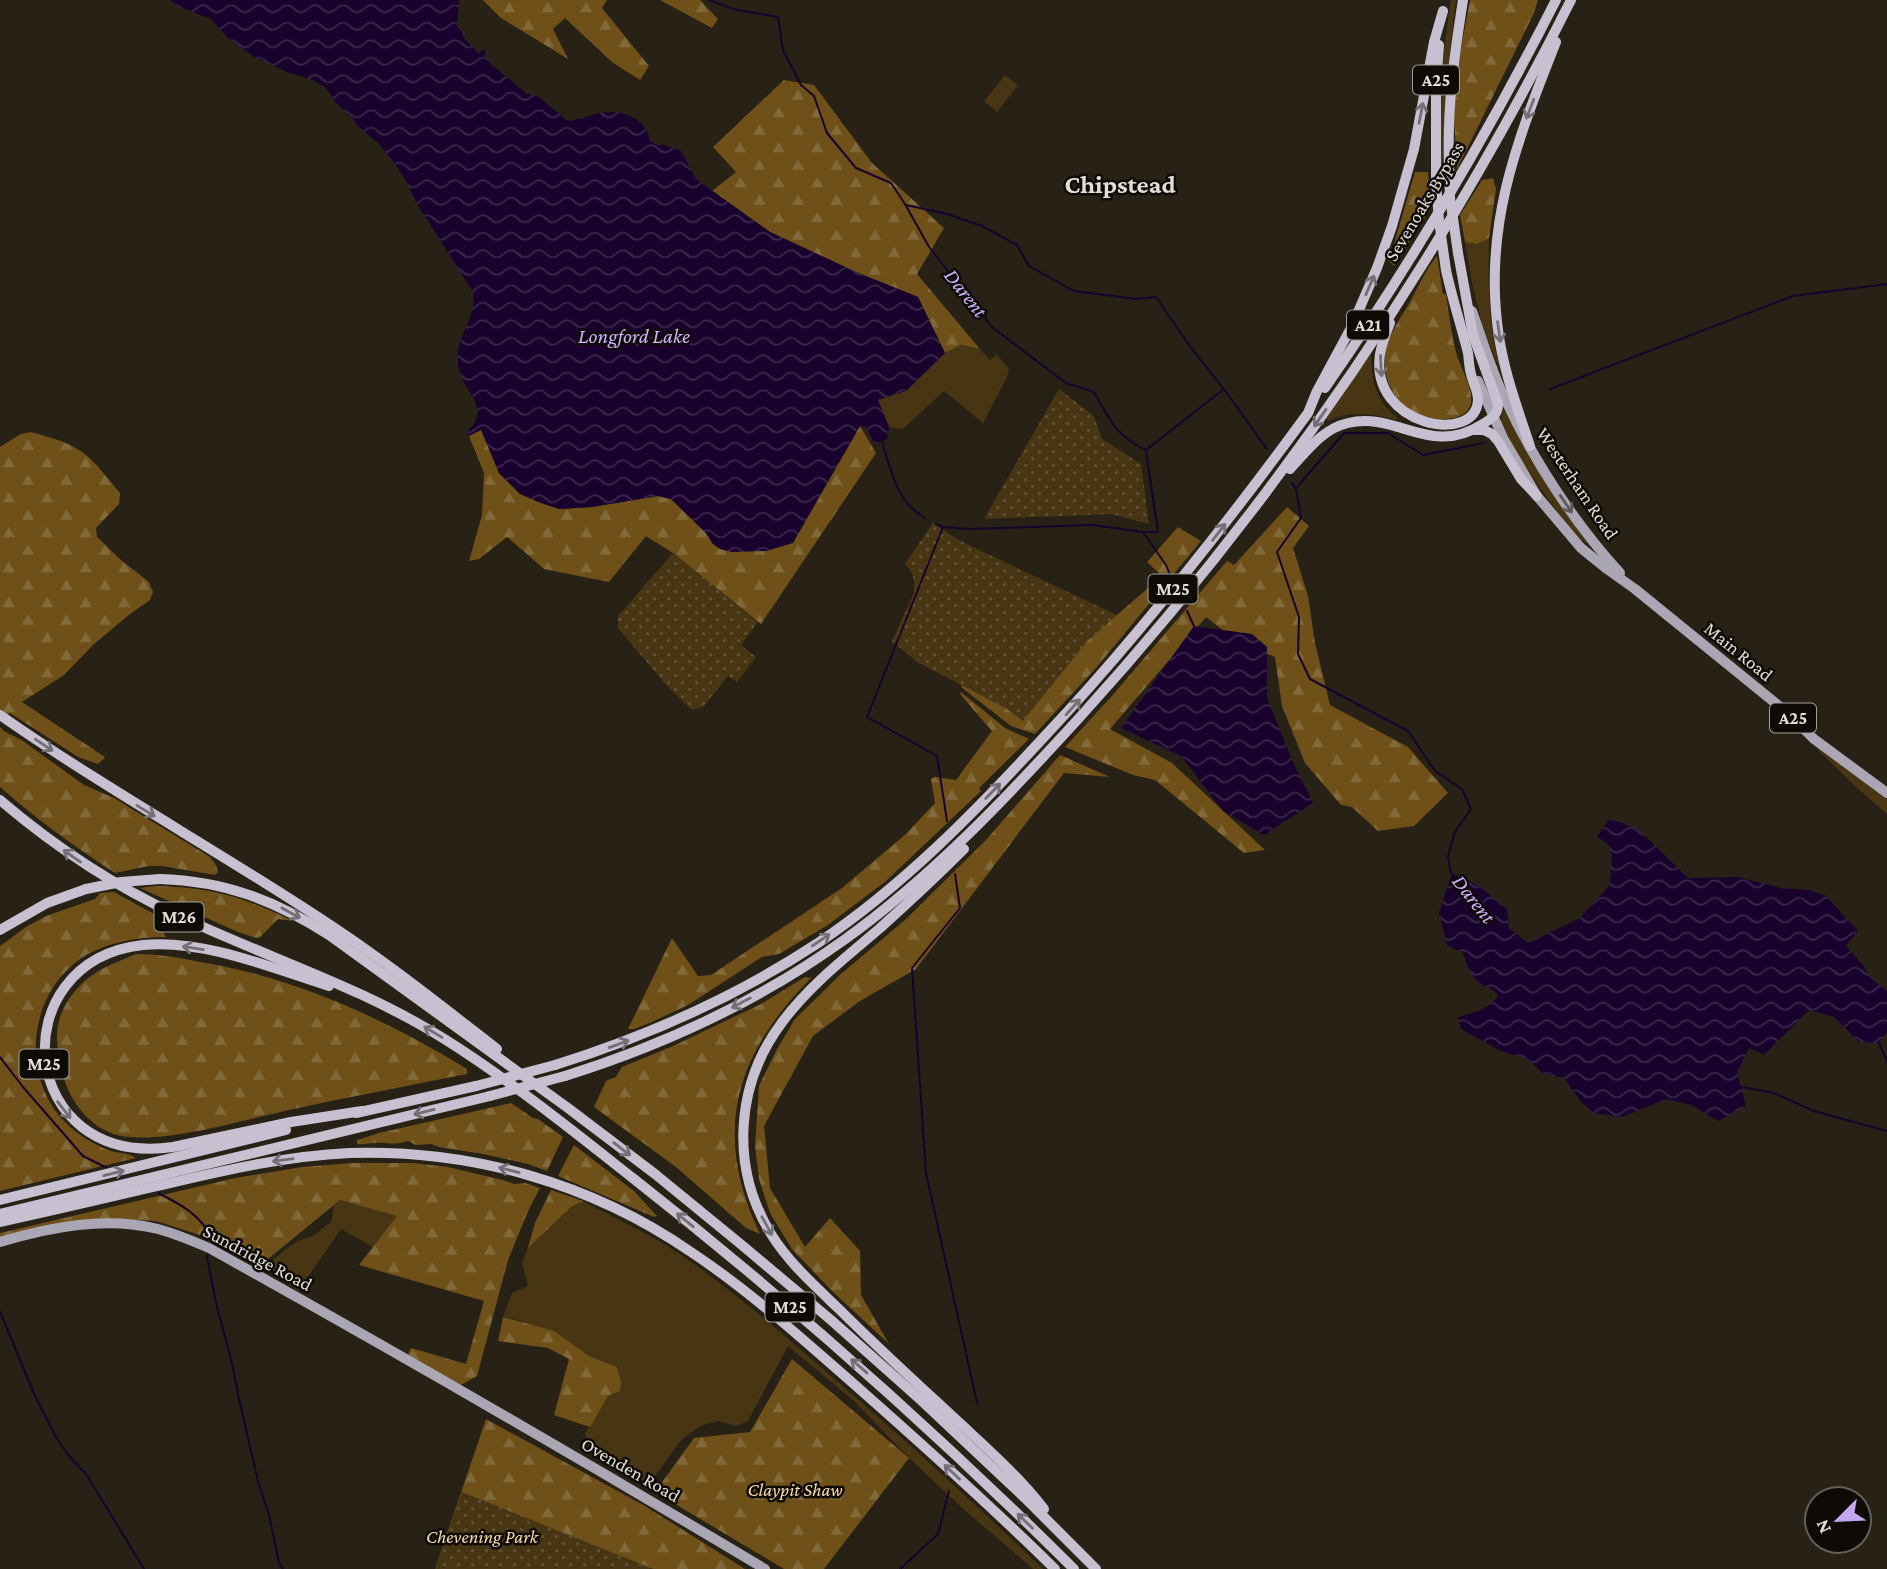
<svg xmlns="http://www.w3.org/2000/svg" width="1887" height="1569" viewBox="0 0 1887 1569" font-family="'Crimson Pro',serif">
  <defs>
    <pattern id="forest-firs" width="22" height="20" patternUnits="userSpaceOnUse" patternTransform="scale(1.75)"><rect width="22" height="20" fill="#6e5018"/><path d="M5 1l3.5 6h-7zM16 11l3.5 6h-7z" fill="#826939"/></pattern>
    <pattern id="park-dots" width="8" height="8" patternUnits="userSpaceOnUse" patternTransform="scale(1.75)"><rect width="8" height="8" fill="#483514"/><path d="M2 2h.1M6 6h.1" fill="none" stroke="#625235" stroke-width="1.8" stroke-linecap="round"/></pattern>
    <pattern id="water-waves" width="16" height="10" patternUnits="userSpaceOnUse" patternTransform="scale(1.75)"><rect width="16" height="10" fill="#19032e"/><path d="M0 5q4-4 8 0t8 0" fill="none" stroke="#3a274c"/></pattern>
  </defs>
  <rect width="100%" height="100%" fill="#282115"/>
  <g fill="#483514">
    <path d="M1451,0H1456C1449,55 1444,107 1444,163L1440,168L1441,70Z"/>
    <path d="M1005,75L1018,85L997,112L984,101Z"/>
    <path d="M1489,238C1488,283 1488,327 1501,371L1485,335L1472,283L1465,242L1477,244Z"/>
    <path d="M961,345L980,349L990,360L997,355L1009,369L1007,377L983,423L944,391L903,429L889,427L878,400L906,391L945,353Z"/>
    <path d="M1371,354C1371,380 1376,402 1398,418L1397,420C1372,414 1352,410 1328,421L1326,418Z"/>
    <path d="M1503,408C1528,456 1556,500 1588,544C1571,537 1508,444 1502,424C1500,419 1502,413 1503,408Z"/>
    <path d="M1819,749L1887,799V814L1856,787L1818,750Z"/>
    <path d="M340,1200L398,1216L373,1247L341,1229L298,1291L265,1266L297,1241L313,1236L331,1222L334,1205Z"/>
    <path d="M583,1201C616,1219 651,1234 681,1255C731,1289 777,1329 822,1368C898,1433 971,1500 1043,1569H1033L961,1507L909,1458L854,1401L788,1346L748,1421L736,1426L718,1421L700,1426L680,1441L656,1475L647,1484L590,1453L585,1433L608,1396L617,1368L589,1356L571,1345L518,1320L503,1317L512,1293L528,1286L522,1263L528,1248L571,1207Z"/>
  </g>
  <g fill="url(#forest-firs)">
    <path d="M483,0H607L602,8L649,66L640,80L612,62L565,18L553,29L568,59L501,18Z"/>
    <path d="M660,0H700L718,19L712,28Z"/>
    <path d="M1470,0H1538L1534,13L1457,169L1454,118L1457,69Z"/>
    <path d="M784,80L814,85L872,163L944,228L917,274L980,349L961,345L945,353L918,297L856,272L770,232L712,191L736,172L713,147Z"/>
    <path d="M1415,172H1428L1431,208L1394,266L1389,261Z"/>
    <path d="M1493,178L1496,189L1489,238L1477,244L1465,242L1460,215L1482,180Z"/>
    <path d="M1437,256L1443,294H1446C1449,313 1451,333 1456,352C1460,368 1473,386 1471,403C1467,424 1429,421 1415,413C1393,401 1383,379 1385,355C1387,336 1401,318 1410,302C1418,287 1426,269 1437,256Z"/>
    <path d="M860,426L876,453L761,624L673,553L646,536L609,582L544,569L507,537L479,559L469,561L482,515L484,473L469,436L481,429L499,473L520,493L559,509L592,507L658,496L671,499L706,533L713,544L766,551L793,542Z"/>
    <path d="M31,432C48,437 67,441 82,452C97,463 108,479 120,493L119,504L96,528L97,537L121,560L149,582L153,592L150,600L130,614L93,645L64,675L22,702L105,757L98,764L78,757L10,713L0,721V447L21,434Z"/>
    <path d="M1287,507L1309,526L1293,548L1308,596L1315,643L1330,705L1408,747L1448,793L1414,826L1378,831L1352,807L1341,805L1305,763L1282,706L1275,657L1233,638L1206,617L1110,729L1172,763L1265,850L1244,853L1155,780L1133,775L1065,747L1111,697L1227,561L1234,565Z"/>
    <path d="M1178,527L1201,541L1096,668L1035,734L1011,726L961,687L962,685L1006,708L1023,720L1087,641L1162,576L1147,562Z"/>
    <path d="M961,692L1005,728L1029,739L979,788L981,791L886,881L828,925L779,954L762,957L688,1005L652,1022L634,1029H628L672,938L698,976L711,975L842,888L906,834L935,803L931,779L935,777L956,780L992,731L960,694Z"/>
    <path d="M0,727L4,731L23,741L84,785L114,798L210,857L216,865L218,872L215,875L162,866H149L115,873C75,847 36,819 0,787Z"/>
    <path d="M1060,755L1110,777L1064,773L916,969L860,1001L813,1036L764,1126L770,1188L805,1247L830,1218L860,1251L861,1295L889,1344L832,1291L792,1249L770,1213L759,1179L755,1146L759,1086L776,1051L795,1019L841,974L905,920L986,840Z"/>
    <path d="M155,886C212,887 243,897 293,921L278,919L260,937L256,938L238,932L140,888Z"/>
    <path d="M114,892L154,914L166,937C139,937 113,941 88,954C29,988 18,1074 65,1122C78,1135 94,1145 111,1151C119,1153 129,1153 136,1158L0,1191V946L26,927L46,916L95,899L100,893Z"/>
    <path d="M136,954C157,954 175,957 195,961C291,976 384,1018 467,1069V1074C408,1086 348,1097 289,1110C246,1119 151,1149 111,1133C74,1118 57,1075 57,1037C56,1009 79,981 102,969C113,963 125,959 136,954Z"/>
    <path d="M805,977L811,978C734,1056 712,1133 760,1234L746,1228L676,1167L594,1107L606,1081L616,1077L622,1067L673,1046L761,1004Z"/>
    <path d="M511,1103L533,1118L538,1119L563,1137L547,1171L528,1164L483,1154L439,1147L431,1144L416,1145L408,1141C393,1146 387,1142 374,1143C367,1143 363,1145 357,1144V1140L379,1133Z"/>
    <path d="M574,1145L634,1191L657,1216L654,1217L558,1176Z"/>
    <path d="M352,1163H413L448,1167L503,1180L514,1184L525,1183L540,1188L528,1211L508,1260L477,1376L461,1385L407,1356L411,1348L466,1364L484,1301L359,1265L397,1216L340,1200L257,1268L203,1236L156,1221L111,1219L0,1238V1233L235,1178L302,1167Z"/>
    <path d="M551,1190L583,1201L571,1207L528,1248L535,1223Z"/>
    <path d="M503,1317L554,1331L589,1356L617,1367L621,1383L620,1391L608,1396L590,1427L554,1415L569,1359L548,1348L498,1341Z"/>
    <path d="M792,1359L909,1458L824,1569H784L655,1492L694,1438L750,1432Z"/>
    <path d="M486,1419L645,1506L745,1569H653L499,1508L435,1569Z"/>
  </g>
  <g fill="url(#park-dots)">
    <path d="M1059,389L1094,416L1102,439L1141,464L1149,524L1112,514L984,519Z"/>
    <path d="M933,523L960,541L1117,615L1087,641L1023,721L1006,708L917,662L892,641L914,593C916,582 913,572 905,564Z"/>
    <path d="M673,553L758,622L741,645L756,657L737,682L728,676L703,707L692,710L666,685L618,628V616Z"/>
    <path d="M462,1492L653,1569H435Z"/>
  </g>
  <g fill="url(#water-waves)">
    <path d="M170,0H459L457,27L461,30L463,37L478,53L483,50L486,51L484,55L492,65L526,93L539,97L566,120L571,121C583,118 597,112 609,112C629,111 647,122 650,141L660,146L662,144L681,151L696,179L770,232L856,272L918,297L945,353L906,391L878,400L889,427L887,439L875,444L866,427L860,426L793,543L766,551L732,552L720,549L713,544L706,533L671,499L658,496L592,507L559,509L538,502L520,494L499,473L481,430L469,436L466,433C494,407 462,392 458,366C454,339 477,318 473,292L417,204L406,181L393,161L378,143L357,125L351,116L337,104L326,88L313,80L287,72L254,57L229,39L211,19L179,7Z"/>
    <path d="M1194,626L1252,634L1267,647V698L1293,762L1313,803L1264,835L1223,811L1181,756L1121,728Z"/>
    <path d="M1608,820L1621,822L1640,831L1688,878L1738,877L1781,888L1809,890L1826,896L1858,931L1846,946L1863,965L1870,978L1887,991V1032L1879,1043L1859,1042L1834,1017L1809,1010L1764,1055L1749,1048L1737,1072L1746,1106L1718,1121L1691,1105L1666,1099L1622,1117L1594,1113L1580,1101L1564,1078L1542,1073L1528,1059L1501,1051L1461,1029L1458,1018C1475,1010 1486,1012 1498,996C1494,988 1487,988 1480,983C1470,976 1467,964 1463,953L1447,945L1439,913L1452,873L1480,887L1507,909L1509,928L1528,943L1580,918L1610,885L1612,855L1607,843L1597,837Z"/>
  </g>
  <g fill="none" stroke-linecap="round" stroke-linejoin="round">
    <g stroke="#19032e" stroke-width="2">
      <path d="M709,0L733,9L778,17L783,50L801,85L814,96L827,133L856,168L891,183L905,204L929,247L992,327L1066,383L1094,392C1110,420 1115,435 1146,450L1224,389L1267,449"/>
      <path d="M906,205L947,214L982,226L1017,245L1029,266L1074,291L1137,299L1156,297L1192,349L1223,388"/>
      <path d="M1550,389L1793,296L1887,284"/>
      <path d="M882,441C891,471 896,501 925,518"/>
      <path d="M1292,483L1296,489L1301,518L1277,552L1299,617L1298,654L1310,679L1408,731L1435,771L1462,789L1471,809L1455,832L1448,856L1451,873"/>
      <path d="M1297,487L1344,433H1388L1423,455L1484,443"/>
      <path d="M936,524L943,527L969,529L1092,525L1143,532L1166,565L1170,575"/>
      <path d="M943,527L867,717L937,756L947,821"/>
      <path d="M1144,532H1158L1146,451"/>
      <path d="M1187,611L1194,626"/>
      <path d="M955,874L960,908L912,968L926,1173L977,1403"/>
      <path d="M1879,1043L1887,1061"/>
      <path d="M0,1057L23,1087L83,1156L107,1168"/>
      <path d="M1741,1087L1774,1093L1814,1111L1887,1131"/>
      <path d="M158,1193C184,1206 197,1213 214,1239L211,1246"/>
      <path d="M209,1251L207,1258L217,1307L232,1363L239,1399L258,1481L269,1515L279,1563L283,1569"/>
      <path d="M0,1312L35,1396L57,1439L69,1456L86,1474L144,1569"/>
      <path d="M900,1569L938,1534L949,1491"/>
    </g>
    <g stroke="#aba6b3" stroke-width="10">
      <path d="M1472,311C1482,339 1491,369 1504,397C1532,458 1575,524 1620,573"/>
      <path d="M1478,381L1503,438L1537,496L1581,548L1607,569L1635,589L1784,710L1814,739L1887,793"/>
      <path d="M0,1242C50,1227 106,1216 158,1229C176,1234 193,1241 209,1248C396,1352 581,1459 765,1569"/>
    </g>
    <g stroke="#c6c0d0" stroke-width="10">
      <path d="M1449,165C1447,107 1454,57 1463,0"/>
      <path d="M1436,182V83L1439,45"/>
      <path d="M1390,323C1386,333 1382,343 1380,354C1369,426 1476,446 1478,400C1478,391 1473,383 1471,374C1469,367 1469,360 1468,353C1461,325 1452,298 1446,270"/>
      <path d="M1325,388C1411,264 1488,134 1556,0"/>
      <path d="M1474,430H1484L1492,434L1498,441L1521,479L1537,496"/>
      <path d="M1530,446C1518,410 1505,375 1499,337C1482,228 1517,141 1556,42"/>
      <path d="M1290,469C1307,451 1322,429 1348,423C1397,411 1430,458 1483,424C1492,418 1498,415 1498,404L1473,335L1458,253"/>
      <path d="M0,715C103,787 213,848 318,917C380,957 439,1004 497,1049"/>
      <path d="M0,800C55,847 114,886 179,916C268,958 362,987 446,1040C511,1081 573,1131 634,1179C788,1300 935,1431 1074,1569"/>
      <path d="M964,849C936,877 908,903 879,929C845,958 810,985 783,1021C735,1084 730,1167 771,1234C789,1263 815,1286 839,1309C879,1349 921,1387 963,1426C991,1452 1020,1478 1044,1509"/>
      <path d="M160,879C225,881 274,900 329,935L568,1108L655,1174L743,1246L831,1320L922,1401L1026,1499L1096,1569"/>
      <path d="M0,930L47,903L86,889"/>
      <path d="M329,986C272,968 203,939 143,945C0,961 16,1169 173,1147L291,1122L362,1111"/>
      <path d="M555,1065C648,1036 736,997 818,943C903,886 975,812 1044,737C1140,635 1226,525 1308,413L1317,391L1352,326L1377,268L1392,226L1414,149L1434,42L1443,11"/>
      <path d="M565,1076C664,1045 759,1001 844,940C932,877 1007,797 1080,717C1275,502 1441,260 1571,0"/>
      <path d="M356,1113L476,1086"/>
      <path d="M0,1200L286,1130"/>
      <path d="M0,1214L490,1096"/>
      <path d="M0,1222C51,1211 102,1199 153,1187C218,1172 283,1156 349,1153C471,1149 591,1183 691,1252C750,1291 802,1339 855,1385C923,1445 991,1506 1055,1569"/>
    </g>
    <g stroke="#c6c0d0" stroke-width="10">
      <path d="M1449,165L1450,198L1458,253"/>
      <path d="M1436,182L1439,221L1446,270"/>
      <path d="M86,889L121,882L160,879"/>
      <path d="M476,1086L555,1065"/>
      <path d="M490,1096L565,1076"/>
    </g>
  </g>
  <defs><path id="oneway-shaft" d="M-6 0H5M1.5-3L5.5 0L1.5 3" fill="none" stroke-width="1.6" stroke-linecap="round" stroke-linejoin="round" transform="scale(1.75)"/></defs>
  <g stroke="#736f75">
    <use href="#oneway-shaft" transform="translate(1530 109) rotate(111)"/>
    <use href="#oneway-shaft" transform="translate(1421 113) rotate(-79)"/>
    <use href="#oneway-shaft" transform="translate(1370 285) rotate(-67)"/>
    <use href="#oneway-shaft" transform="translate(1499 332) rotate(82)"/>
    <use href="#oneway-shaft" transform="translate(1381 366) rotate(87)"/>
    <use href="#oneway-shaft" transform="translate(1320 418) rotate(125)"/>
    <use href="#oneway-shaft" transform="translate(1219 532) rotate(-52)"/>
    <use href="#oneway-shaft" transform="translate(1073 707) rotate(-48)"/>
    <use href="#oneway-shaft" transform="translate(44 745) rotate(34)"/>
    <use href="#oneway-shaft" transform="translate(993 791) rotate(-46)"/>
    <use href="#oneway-shaft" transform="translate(146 811) rotate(31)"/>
    <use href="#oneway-shaft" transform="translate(72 856) rotate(-145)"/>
    <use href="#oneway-shaft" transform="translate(291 913) rotate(29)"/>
    <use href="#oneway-shaft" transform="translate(821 940) rotate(-34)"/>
    <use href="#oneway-shaft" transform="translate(193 948) rotate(-171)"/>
    <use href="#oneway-shaft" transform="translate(741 1003) rotate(152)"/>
    <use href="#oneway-shaft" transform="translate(433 1032) rotate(-149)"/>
    <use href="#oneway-shaft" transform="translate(619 1044) rotate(-20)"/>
    <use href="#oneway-shaft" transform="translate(64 1110) rotate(52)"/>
    <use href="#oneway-shaft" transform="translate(424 1112) rotate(166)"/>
    <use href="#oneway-shaft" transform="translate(622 1149) rotate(38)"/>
    <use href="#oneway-shaft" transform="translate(283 1160) rotate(172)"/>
    <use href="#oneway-shaft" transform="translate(509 1170) rotate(-166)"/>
    <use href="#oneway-shaft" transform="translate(114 1173) rotate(-14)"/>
    <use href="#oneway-shaft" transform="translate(685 1220) rotate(-141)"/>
    <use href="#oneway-shaft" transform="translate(767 1226) rotate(61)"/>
    <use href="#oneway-shaft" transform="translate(859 1366) rotate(-139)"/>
    <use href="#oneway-shaft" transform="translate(952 1472) rotate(-137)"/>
    <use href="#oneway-shaft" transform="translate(1025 1521) rotate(-136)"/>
  </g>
  <use stroke="#5c585c" href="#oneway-shaft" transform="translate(1566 504) rotate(56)"/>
  <g text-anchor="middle" stroke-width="5" stroke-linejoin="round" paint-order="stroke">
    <g fill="#0e0b06" stroke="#a29e98" stroke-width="2">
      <rect x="1413" y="65.5" width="46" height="29" rx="5"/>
      <rect x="1347" y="310.5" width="42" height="29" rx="5"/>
      <rect x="1148.5" y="574.5" width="49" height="29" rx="5"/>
      <rect x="1770" y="703.5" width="46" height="29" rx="5"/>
      <rect x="154.5" y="902.5" width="49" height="29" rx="5"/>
      <rect x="19.5" y="1049.5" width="49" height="29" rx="5"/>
      <rect x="765.5" y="1292.5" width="49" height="29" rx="5"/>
    </g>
    <g font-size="18" font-weight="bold" fill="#e2ddd6">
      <text x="1436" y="86">A25</text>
      <text x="1368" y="331">A21</text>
      <text x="1173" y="595">M25</text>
      <text x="1793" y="724">A25</text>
      <text x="179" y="923">M26</text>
      <text x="44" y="1070">M25</text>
      <text x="790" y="1313">M25</text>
    </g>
    <g font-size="19" fill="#e2ddd6" stroke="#0e0b06">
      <text transform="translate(1424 201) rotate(-59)" y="7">Sevenoaks Bypass</text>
      <text transform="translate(1578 483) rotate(56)" y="7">Westerham Road</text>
      <text transform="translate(1739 651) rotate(39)" y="7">Main Road</text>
      <text transform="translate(258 1257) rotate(28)" y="7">Sundridge Road</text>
      <text transform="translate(631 1469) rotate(30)" y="7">Ovenden Road</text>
    </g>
    <g font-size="19" font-style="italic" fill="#f9dcaf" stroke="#0e0b06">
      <text x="795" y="1496">Claypit Shaw</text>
      <text x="482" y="1543">Chevening Park</text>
    </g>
    <g font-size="21" font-style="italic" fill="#d0b1ff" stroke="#0e0b06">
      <text transform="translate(966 293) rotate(52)" y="7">Darent</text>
      <text x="634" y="343">Longford Lake</text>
      <text transform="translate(1474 899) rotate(52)" y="7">Darent</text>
    </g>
    <g font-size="26" font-weight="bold" fill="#e2ddd6" stroke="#0e0b06">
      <text x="1120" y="193">Chipstead</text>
    </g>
  </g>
  <g transform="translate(1838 1520) rotate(246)"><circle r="33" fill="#0e0b06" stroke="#635f59" stroke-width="2"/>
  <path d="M0-5L12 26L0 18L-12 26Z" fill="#c4a7f1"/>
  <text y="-10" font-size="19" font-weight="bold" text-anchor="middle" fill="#e2ddd6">N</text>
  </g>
</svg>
